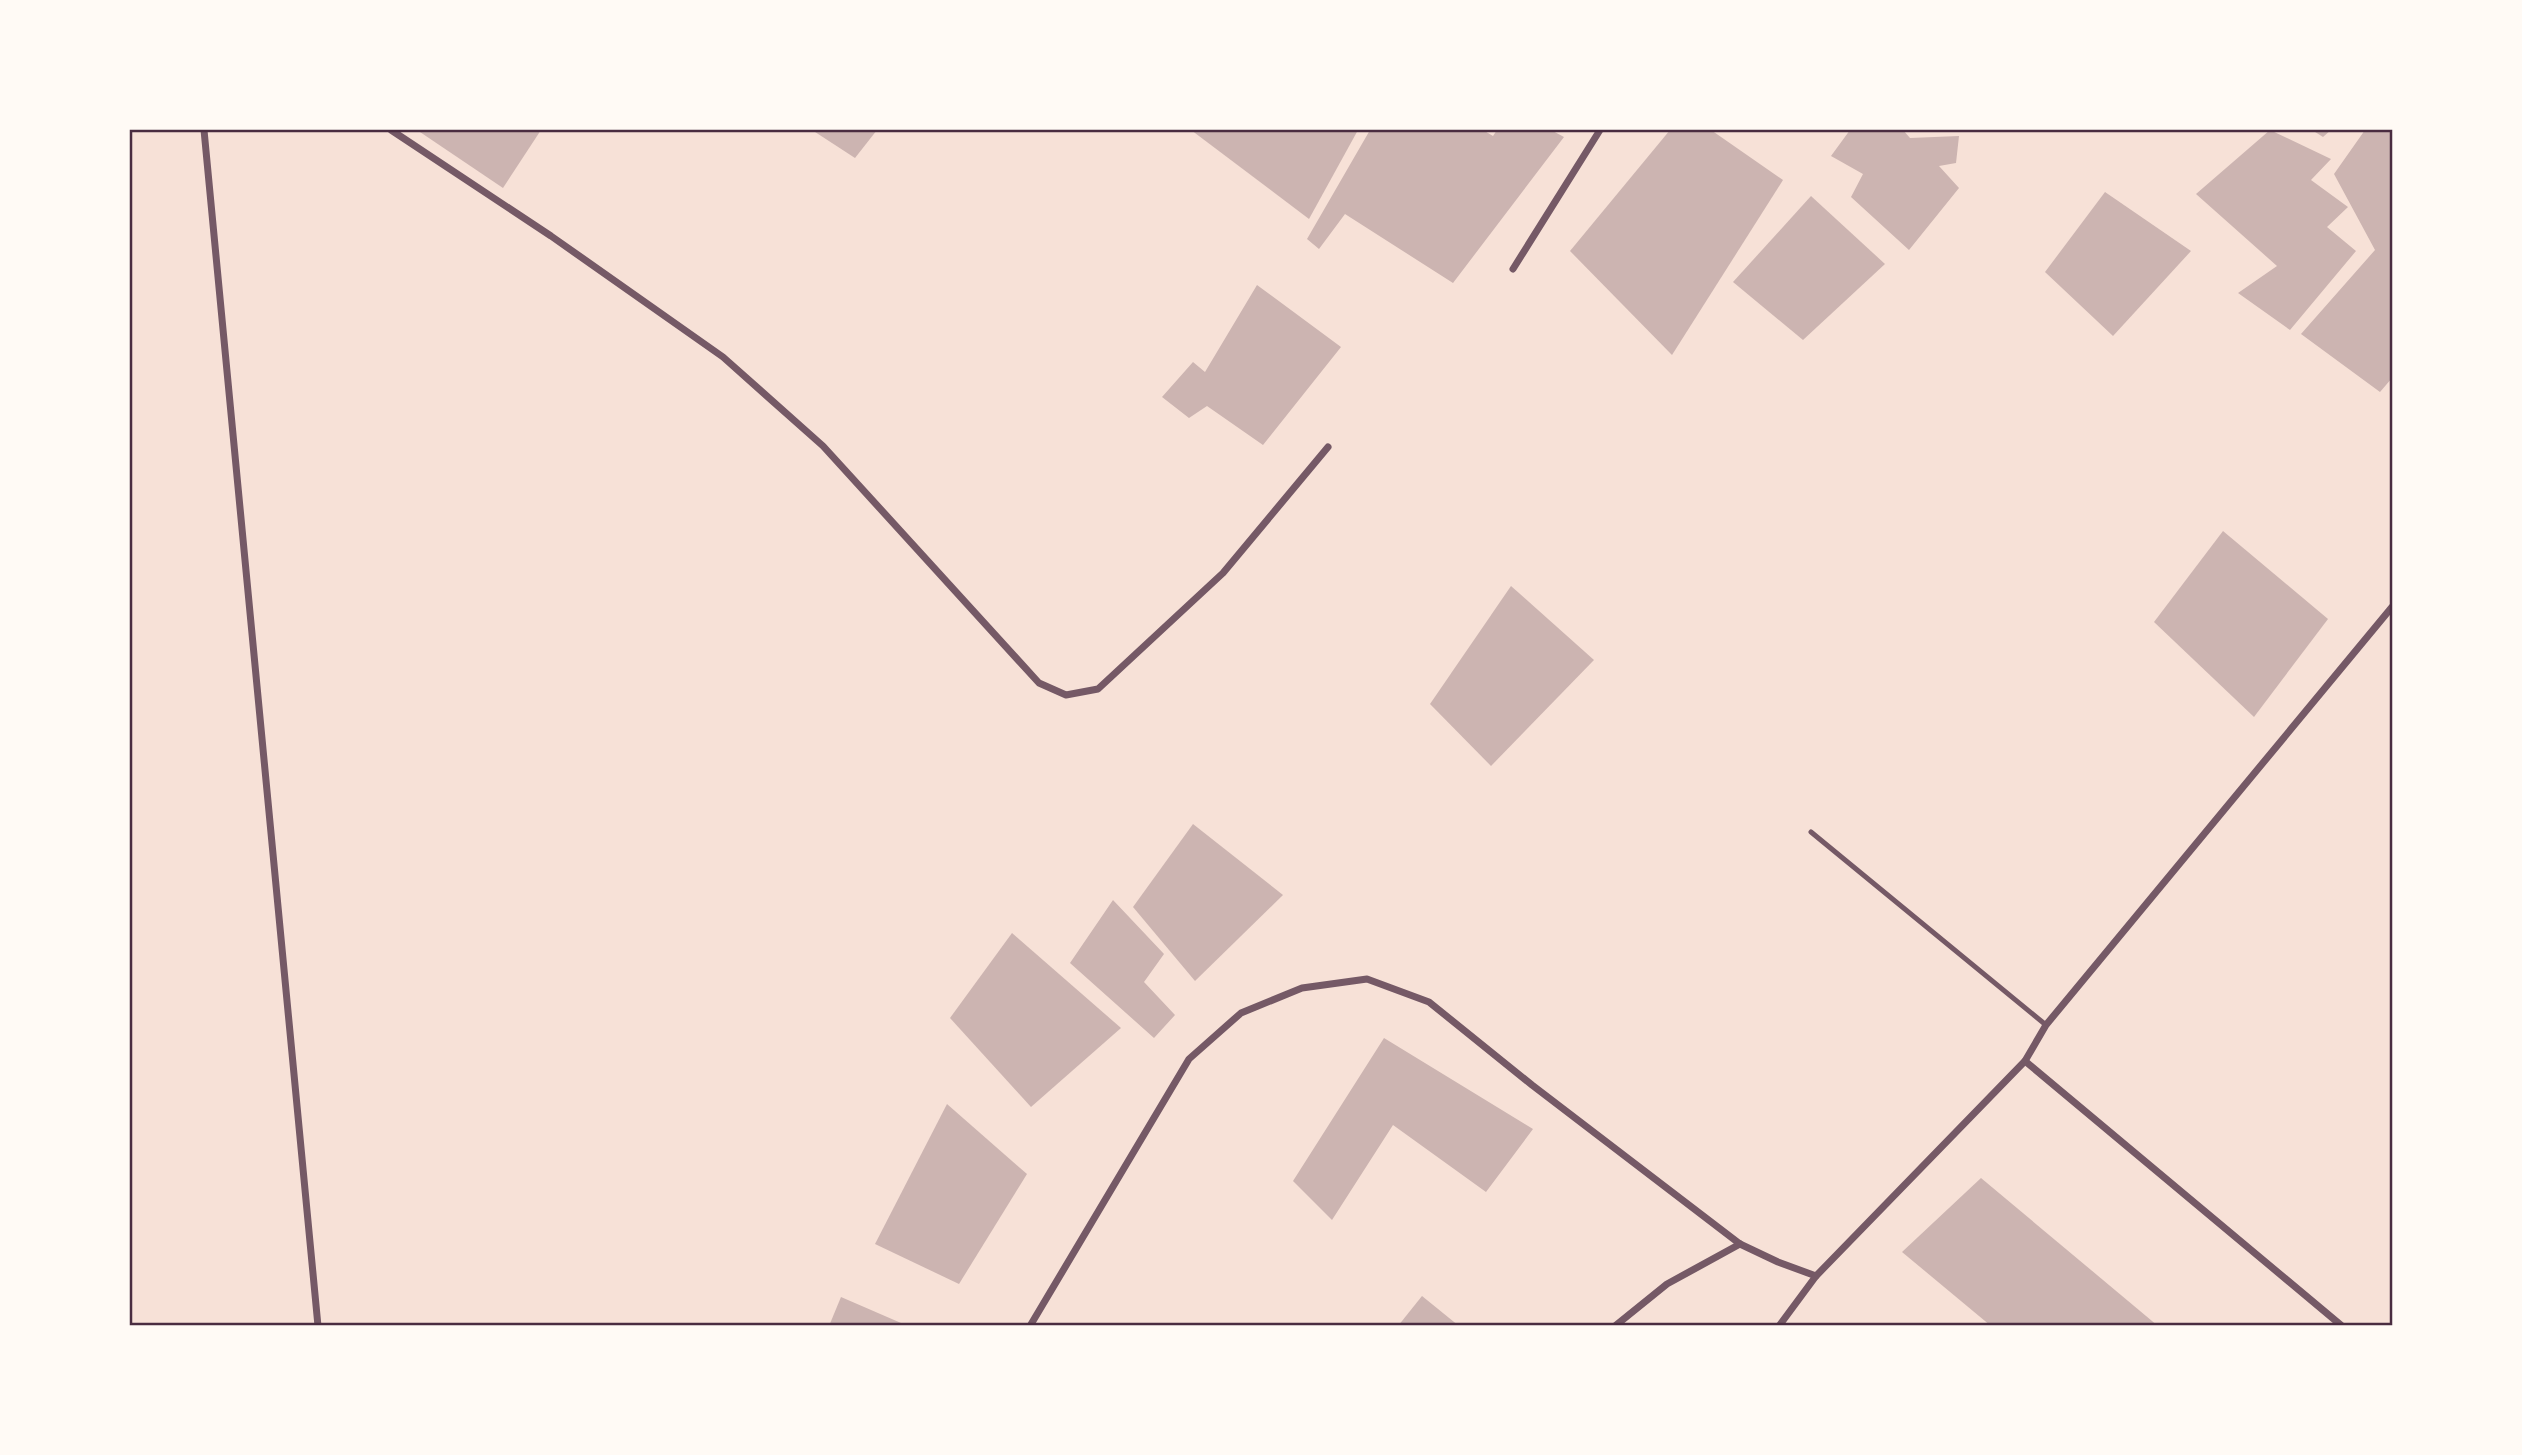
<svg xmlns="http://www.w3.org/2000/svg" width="2522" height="1455" viewBox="0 0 2522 1455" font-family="'Work Sans',sans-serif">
  <rect width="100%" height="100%" fill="#f7e1d7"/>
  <g fill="#ccb4b1">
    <path d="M417,130H541L503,188Z"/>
    <path d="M812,130H877L855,158Z"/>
    <path d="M1191,130H1358L1309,219Z"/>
    <path d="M1370,130H1483L1493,136L1497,130H1551L1564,137L1453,283L1345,214L1319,249L1307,239Z"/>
    <path d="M1670,130H1711L1783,180L1672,355L1570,251Z"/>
    <path d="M1850,130H1903L1910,138L1959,136L1956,163L1939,166L1959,188L1909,250L1851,197L1863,174L1831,156Z"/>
    <path d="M2270,130L2331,159L2311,180L2348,207L2327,227L2356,251L2290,330L2238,293L2277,266L2196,194Z"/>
    <path d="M2312,130H2331L2323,137Z"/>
    <path d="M2365,130H2392V378L2380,392L2301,334L2375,250L2334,174Z"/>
    <path d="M2105,192L2191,251L2113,336L2045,272Z"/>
    <path d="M1811,196L1885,264L1803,340L1733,282Z"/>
    <path d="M1257,285L1341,347L1263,445L1207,406L1189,418L1162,397L1193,362L1205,372Z"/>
    <path d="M2223,531L2328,619L2254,717L2154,622Z"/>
    <path d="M1511,586L1594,660L1491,766L1430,704Z"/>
    <path d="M1193,824L1283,895L1195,981L1133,907Z"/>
    <path d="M1113,900L1164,954L1144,982L1175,1015L1154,1038L1070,963Z"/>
    <path d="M1012,933L1121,1028L1031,1107L950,1018Z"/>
    <path d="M1384,1038L1533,1129L1486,1192L1393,1125L1332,1220L1293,1181Z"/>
    <path d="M947,1104L1027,1174L959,1284L875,1244Z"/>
    <path d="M1981,1178L2158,1326H1991L1902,1252Z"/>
    <path d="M1422,1296L1459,1326H1398Z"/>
    <path d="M841,1297L908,1326H829Z"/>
  </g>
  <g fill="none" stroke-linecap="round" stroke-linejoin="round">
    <path stroke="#755966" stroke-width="5" d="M1811,832L2046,1025"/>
    <g stroke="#755966" stroke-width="7">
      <path d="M204,130L318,1326"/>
      <path d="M391,130L551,236L723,357L823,446L1039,683L1066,695L1098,689L1223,573L1328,447"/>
      <path d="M1513,269L1600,130"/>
      <path d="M2025,1061L2342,1326"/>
      <path d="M1030,1326L1189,1059L1241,1013L1302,988L1367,979L1429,1002L1532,1085L1740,1244L1778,1262L1816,1276"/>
      <path d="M1615,1326L1667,1284L1740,1244"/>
      <path d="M1779,1326L1816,1276L2025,1061L2046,1025L2392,607"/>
    </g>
  </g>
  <rect width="2522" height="1455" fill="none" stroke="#fffaf5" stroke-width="262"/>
  <rect x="131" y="131" width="2260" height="1193" fill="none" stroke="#4a2c40" stroke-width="2.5"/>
</svg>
